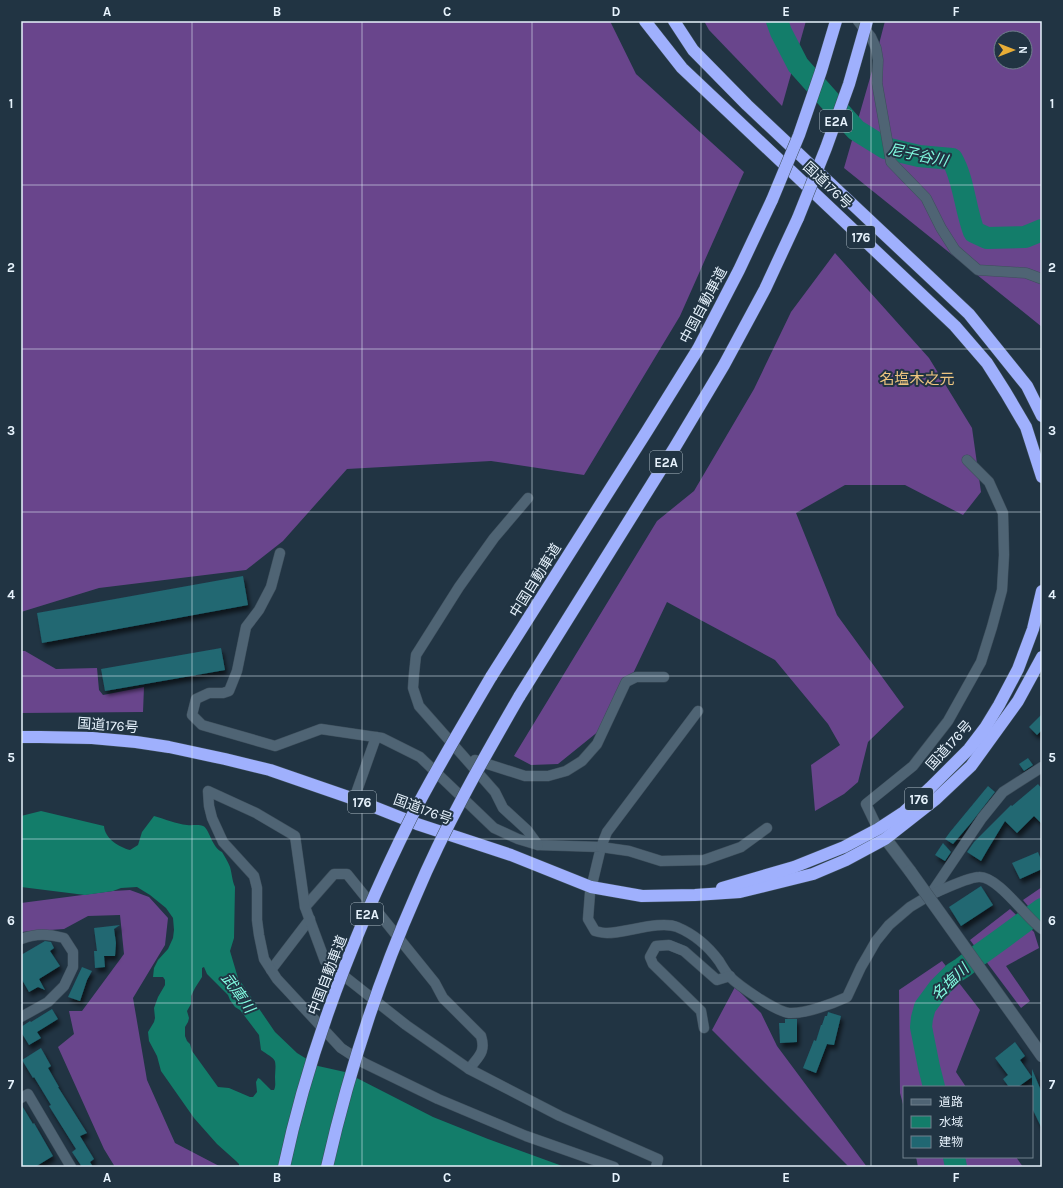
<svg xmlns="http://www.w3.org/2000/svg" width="1063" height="1188" viewBox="0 0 1063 1188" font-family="Karla,'Noto Sans JP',sans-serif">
  <defs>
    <filter id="shadow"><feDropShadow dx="2.5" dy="4.5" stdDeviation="2" flood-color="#0009"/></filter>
  </defs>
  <rect width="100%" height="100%" fill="#213443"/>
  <g fill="#69458c" fill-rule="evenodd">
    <path d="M21,21H610L636,74L744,172L680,316L584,475L491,461L347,469L283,541L246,570L99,588L21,612Z"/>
    <path d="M704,21H806L782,106L709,30Z"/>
    <path d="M885,21H1042V327L844,168L872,71ZM1001,38H1025V62H1001Z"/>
    <path d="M835,253L929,358L972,428L981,492L963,515L905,485H845L796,513L837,615L904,707L868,742L858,782L844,794L815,811L811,765L840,745L828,724L775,660L667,602L610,722L558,764L531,765L514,756L657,521L694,491L754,389L791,312Z"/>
    <path d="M21,651H25L56,669L97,668L99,690L103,695L144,687L143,712L21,713Z"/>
    <path d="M1042,887V923L1023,900Z"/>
    <path d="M130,890L149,897L168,918L165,945L133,998L147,1080L175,1143L221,1167H115L104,1149L58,1047L74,1034L69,1011H82L124,954L120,915L88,916L64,929L21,932V903L113,891Z"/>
    <path d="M1010,909L1034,932L1039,948L1006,966L1030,1001L1021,1008L970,940Z"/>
    <path d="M942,961L980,1010L956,1072L966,1087H904V1108L900,1093L899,990Z"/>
    <path d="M735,987L761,1013L777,1046L867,1167H849L712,1030Z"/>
    <path d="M916,1157H1016L1023,1167H918Z"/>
  </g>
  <path fill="#137d6a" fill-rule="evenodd" d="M41,811L104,826C105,839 119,847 130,850L138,845L142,832L154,816C165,819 176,824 187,825C192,826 198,824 203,826C209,828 212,848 222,852C225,857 228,862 230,867C232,874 232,880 235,887L234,938L230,951L238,978L275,1032L297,1053L318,1066L345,1072L433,1117L488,1139L565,1167H239V1164L236,1161L217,1144L194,1118L161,1071L157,1056L149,1041L148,1032L154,1022L155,1018L154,1008L158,997L165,985V980L163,977H153L154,968L158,960L168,949L173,938L174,930L173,918L166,908L150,895L137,887L121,888L113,891L85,895L21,887V816ZM204,967L207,974L228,995L230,1000L235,1007L240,1010L259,1035L261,1050C277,1061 276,1057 275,1077C275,1082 276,1086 274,1090H271L260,1079L258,1078L256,1082L257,1092L253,1097H250L229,1088L218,1087L192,1051L190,1044L187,1041L185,1036V1027L188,1022L189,1018L187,1011L191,1004V996L195,988L202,977V968Z"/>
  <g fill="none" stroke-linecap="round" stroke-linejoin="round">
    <g stroke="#137d6a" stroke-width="22">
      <path d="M777,21L781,32L798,65L856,130L885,148L919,156L952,159C964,180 965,209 974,232L987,238L1025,237L1042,230"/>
      <path d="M934,1087L929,1067L921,1027L922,1018L925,1007L939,988L954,973L962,968L979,955L1004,937L1042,909"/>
      <path d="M954,1157L956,1167"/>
    </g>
  </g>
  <g fill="#206772" filter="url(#shadow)">
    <path d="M243,576L248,605L42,643L37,613Z"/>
    <path d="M221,648L225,670L105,691L101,669Z"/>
    <path d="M1042,714V730L1037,735L1029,727Z"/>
    <path d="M1028,758L1033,765L1024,771L1019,764Z"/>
    <path d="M1038,784L1042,789V824L1034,816L1017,833L1005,821L988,849L981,861L967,852L974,842L1011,805L1012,806Z"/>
    <path d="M988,786L995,792L971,823L953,844L945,839L950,832Z"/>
    <path d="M943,843L951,852L945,861L935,855Z"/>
    <path d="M1038,852L1042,862V869L1020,879L1012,863Z"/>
    <path d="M981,886L993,905L961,926L949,907Z"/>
    <path d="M120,925L114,929L116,943L115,956H104L105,967L95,968L94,951H97L94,928Z"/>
    <path d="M45,941L51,942L54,948L50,951L60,966L39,979L45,990L38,987L29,992L21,978V955Z"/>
    <path d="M82,967L92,971L87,980L80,1001L68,997Z"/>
    <path d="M52,1009L58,1019L37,1032L41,1038L29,1045L21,1032V1027L30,1021L31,1022Z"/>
    <path d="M828,1012L841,1016L834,1045L827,1044L816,1073L803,1068L814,1040L816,1041L821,1025H822L825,1016H827Z"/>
    <path d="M785,1019H797V1042L780,1043L779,1023H785Z"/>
    <path d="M1015,1042L1025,1056L1020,1060L1032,1077L1018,1087H1009L1003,1079L1008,1075L995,1058Z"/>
    <path d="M41,1048L51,1066L48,1068L59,1087H58L87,1133L80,1136L94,1159L90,1162L93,1167H82L72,1152L76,1149L49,1106L51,1105L34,1077L33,1078L22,1060Z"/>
    <path d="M1032,1069L1042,1093V1129L1032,1108Z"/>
    <path d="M21,1104L33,1124L34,1123L53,1156L35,1167H21Z"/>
  </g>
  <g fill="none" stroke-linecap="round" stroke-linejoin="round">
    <g stroke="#3e4f5c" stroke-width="11">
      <g id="street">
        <path d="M858,21L871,37L876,48L878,60L877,83L891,162L926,198L941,228L955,250L978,270L1026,273L1042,279"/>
        <path d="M528,498L494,538L459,587L416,655L414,674L413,688L419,706L495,792L503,808L527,830L538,845L601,847L590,893L588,919L595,931C599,932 603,933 607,933C626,933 660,920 677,927C694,934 708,946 719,961C722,966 725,971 729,976C739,986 775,1011 789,1013C805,1014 832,1004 847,997L861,967L868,955L876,941L889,925L910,907L930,895L982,818L1003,792L1042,767"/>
        <path d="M280,553L271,587L259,610L246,627L237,671L229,691L223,693H209L196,699L192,715L202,725L275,746L321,729L382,738L420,757L494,828L518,839L538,845"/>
        <path d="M698,711L607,832L601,847L629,851L661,861L704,860L741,847L767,828"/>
        <path d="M475,760L525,776H548L566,771L582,761L597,744L626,682L636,677H664"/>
        <path d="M354,799L376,737"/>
        <path d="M878,829L866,804L913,766L948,721L981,662L992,627L1002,590L1004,555L1003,513L989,482L967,460"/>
        <path d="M930,895C942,890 968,877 979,877C998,876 1027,919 1042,929"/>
        <path d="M305,907L334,874H347L435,983L443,998L481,1036C486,1052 479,1056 469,1069"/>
        <path d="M21,939C37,933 48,934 64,938L73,952V967L64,986L48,1002L21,1017"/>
        <path d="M271,970L310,919"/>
        <path d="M704,1028L701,1011L653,964L650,957L656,946L669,945L684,951L717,980L730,976"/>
        <path d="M21,1098L28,1094L71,1167"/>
        <path d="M614,1167L526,1136L438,1099L364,1063L341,1048L277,979L264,959L259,935L257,920V888L254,876L223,842L212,818L209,806L208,791L256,813L295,836L305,907L325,961L406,1025L469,1069L560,1116L658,1159L656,1167"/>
      </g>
    </g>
    <g stroke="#3e4f5c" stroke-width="13">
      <g id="secondary">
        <path d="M879,830L910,871"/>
        <path d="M1023,1029L1042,1056"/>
      </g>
    </g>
    <g stroke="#3e4f5c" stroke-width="13">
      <g id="highway">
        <path d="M645,21L682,68L955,326L987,363L1006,393L1026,427L1042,477"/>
        <path d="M674,21L693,50L747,105L969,314L1027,386L1042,416"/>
        <path d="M491,677L647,431L698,349L739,270L772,200"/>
        <path d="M519,697L675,447L724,365L765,289L798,218"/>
        <path d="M21,737H40L92,738L136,742L169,747L225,759L270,770L354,799L417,824L511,855L591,887L642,896L695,895L740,892L813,874L846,860L885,839L936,799L971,766L1018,701L1042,657"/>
        <path d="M722,888L794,867L844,847L878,829L904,812L930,788L969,749L985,728L999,705L1018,669L1033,629L1042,591"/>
      </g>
    </g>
    <use href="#street" stroke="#4f6474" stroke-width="10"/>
    <use href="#secondary" stroke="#4f6474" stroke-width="12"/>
    <use href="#highway" stroke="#9fb0fd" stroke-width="12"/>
    <g stroke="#3e4f5c" stroke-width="13" stroke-linecap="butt">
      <path id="secondary-bridge" d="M910,871L1023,1029"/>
    </g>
    <g stroke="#3e4f5c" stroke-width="13" stroke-linecap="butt">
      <g id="highway-bridge">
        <path d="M772,200L799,135L821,71L836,21"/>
        <path d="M798,218L826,148L849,84L867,21"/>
        <path d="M284,1167C310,1045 356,928 412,816C436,769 464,723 491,677"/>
        <path d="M327,1167C348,1075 378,981 416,895C445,826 482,761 519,697"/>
      </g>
    </g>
    <use href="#secondary-bridge" stroke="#4f6474" stroke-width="12"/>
    <use href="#highway-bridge" stroke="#9fb0fd" stroke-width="12"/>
  </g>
  <path fill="none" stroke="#e6f2fc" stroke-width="1" stroke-opacity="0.55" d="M192,21V1167M362,21V1167M532,21V1167M701,21V1167M871,21V1167M21,185H1042M21,349H1042M21,512H1042M21,676H1042M21,839H1042M21,1003H1042"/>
  <g text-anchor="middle" stroke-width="4" stroke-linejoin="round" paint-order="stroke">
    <g fill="#213443" stroke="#abb9c4" stroke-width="1">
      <rect x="820" y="110" width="32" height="22" rx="3"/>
      <rect x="847" y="226" width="28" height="22" rx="3"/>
      <rect x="650" y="451" width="32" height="22" rx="3"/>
      <rect x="905" y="788" width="28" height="22" rx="3"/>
      <rect x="348" y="791" width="28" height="22" rx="3"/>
      <rect x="351" y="903" width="32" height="22" rx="3"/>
    </g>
    <g font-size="13" font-weight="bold" fill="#e6f2fc">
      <text x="836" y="126">E2A</text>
      <text x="861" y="242">176</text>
      <text x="666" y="467">E2A</text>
      <text x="919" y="804">176</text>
      <text x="362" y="807">176</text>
      <text x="367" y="919">E2A</text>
    </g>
    <g font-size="14" fill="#e6f2fc" stroke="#213443">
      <text transform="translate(828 185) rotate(43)" y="5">国道176号</text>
      <text transform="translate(703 305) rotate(-62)" y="5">中国自動車道</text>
      <text transform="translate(535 580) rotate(-58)" y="5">中国自動車道</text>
      <text transform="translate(108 725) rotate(4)" y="5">国道176号</text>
      <text transform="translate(949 745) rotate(-48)" y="5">国道176号</text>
      <text transform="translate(423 809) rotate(20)" y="5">国道176号</text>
      <text transform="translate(327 975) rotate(-69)" y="5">中国自動車道</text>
    </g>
    <g font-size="15" font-style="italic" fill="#82fce1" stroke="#213443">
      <text transform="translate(918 155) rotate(12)" y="5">尼子谷川</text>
      <text transform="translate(950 982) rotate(-44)" y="5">名塩川</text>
      <text transform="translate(238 993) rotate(54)" y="5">武庫川</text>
    </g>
    <g font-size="15" fill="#efc680" stroke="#213443">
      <text x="917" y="384">名塩木之元</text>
    </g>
  </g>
  <rect width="1063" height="1188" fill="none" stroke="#213443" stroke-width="44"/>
  <rect x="903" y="1086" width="130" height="72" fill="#213443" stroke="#70808d"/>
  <rect x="911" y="1099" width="20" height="6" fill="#4f6474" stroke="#70808d"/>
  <text x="939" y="1106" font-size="12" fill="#e6f2fc">道路</text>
  <rect x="911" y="1116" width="20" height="12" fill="#137d6a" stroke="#70808d"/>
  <text x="939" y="1126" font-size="12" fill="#e6f2fc">水域</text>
  <rect x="911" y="1136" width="20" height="12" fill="#206772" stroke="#70808d"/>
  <text x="939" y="1146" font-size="12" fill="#e6f2fc">建物</text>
  <g transform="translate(1013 50) rotate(90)"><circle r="19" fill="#213443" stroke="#70808d"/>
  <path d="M0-3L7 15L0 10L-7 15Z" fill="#e7ac36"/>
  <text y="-6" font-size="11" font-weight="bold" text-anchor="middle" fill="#e6f2fc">N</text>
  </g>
  <rect x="22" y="22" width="1019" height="1144" fill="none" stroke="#e6f2fc" stroke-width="1.5"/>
  <g font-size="13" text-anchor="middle" font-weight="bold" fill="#e6f2fc">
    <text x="107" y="16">A</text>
    <text x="277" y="16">B</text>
    <text x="447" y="16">C</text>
    <text x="616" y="16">D</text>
    <text x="786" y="16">E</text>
    <text x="956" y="16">F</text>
    <text x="11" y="108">1</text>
    <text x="1052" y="108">1</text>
    <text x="11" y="272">2</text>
    <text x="1052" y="272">2</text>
    <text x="11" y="435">3</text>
    <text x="1052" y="435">3</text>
    <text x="11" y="599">4</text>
    <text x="1052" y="599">4</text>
    <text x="11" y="762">5</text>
    <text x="1052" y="762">5</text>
    <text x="11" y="925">6</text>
    <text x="1052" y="925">6</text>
    <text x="11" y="1089">7</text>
    <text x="1052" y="1089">7</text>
    <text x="107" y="1182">A</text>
    <text x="277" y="1182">B</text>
    <text x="447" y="1182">C</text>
    <text x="616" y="1182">D</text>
    <text x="786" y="1182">E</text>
    <text x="956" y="1182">F</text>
  </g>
</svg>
